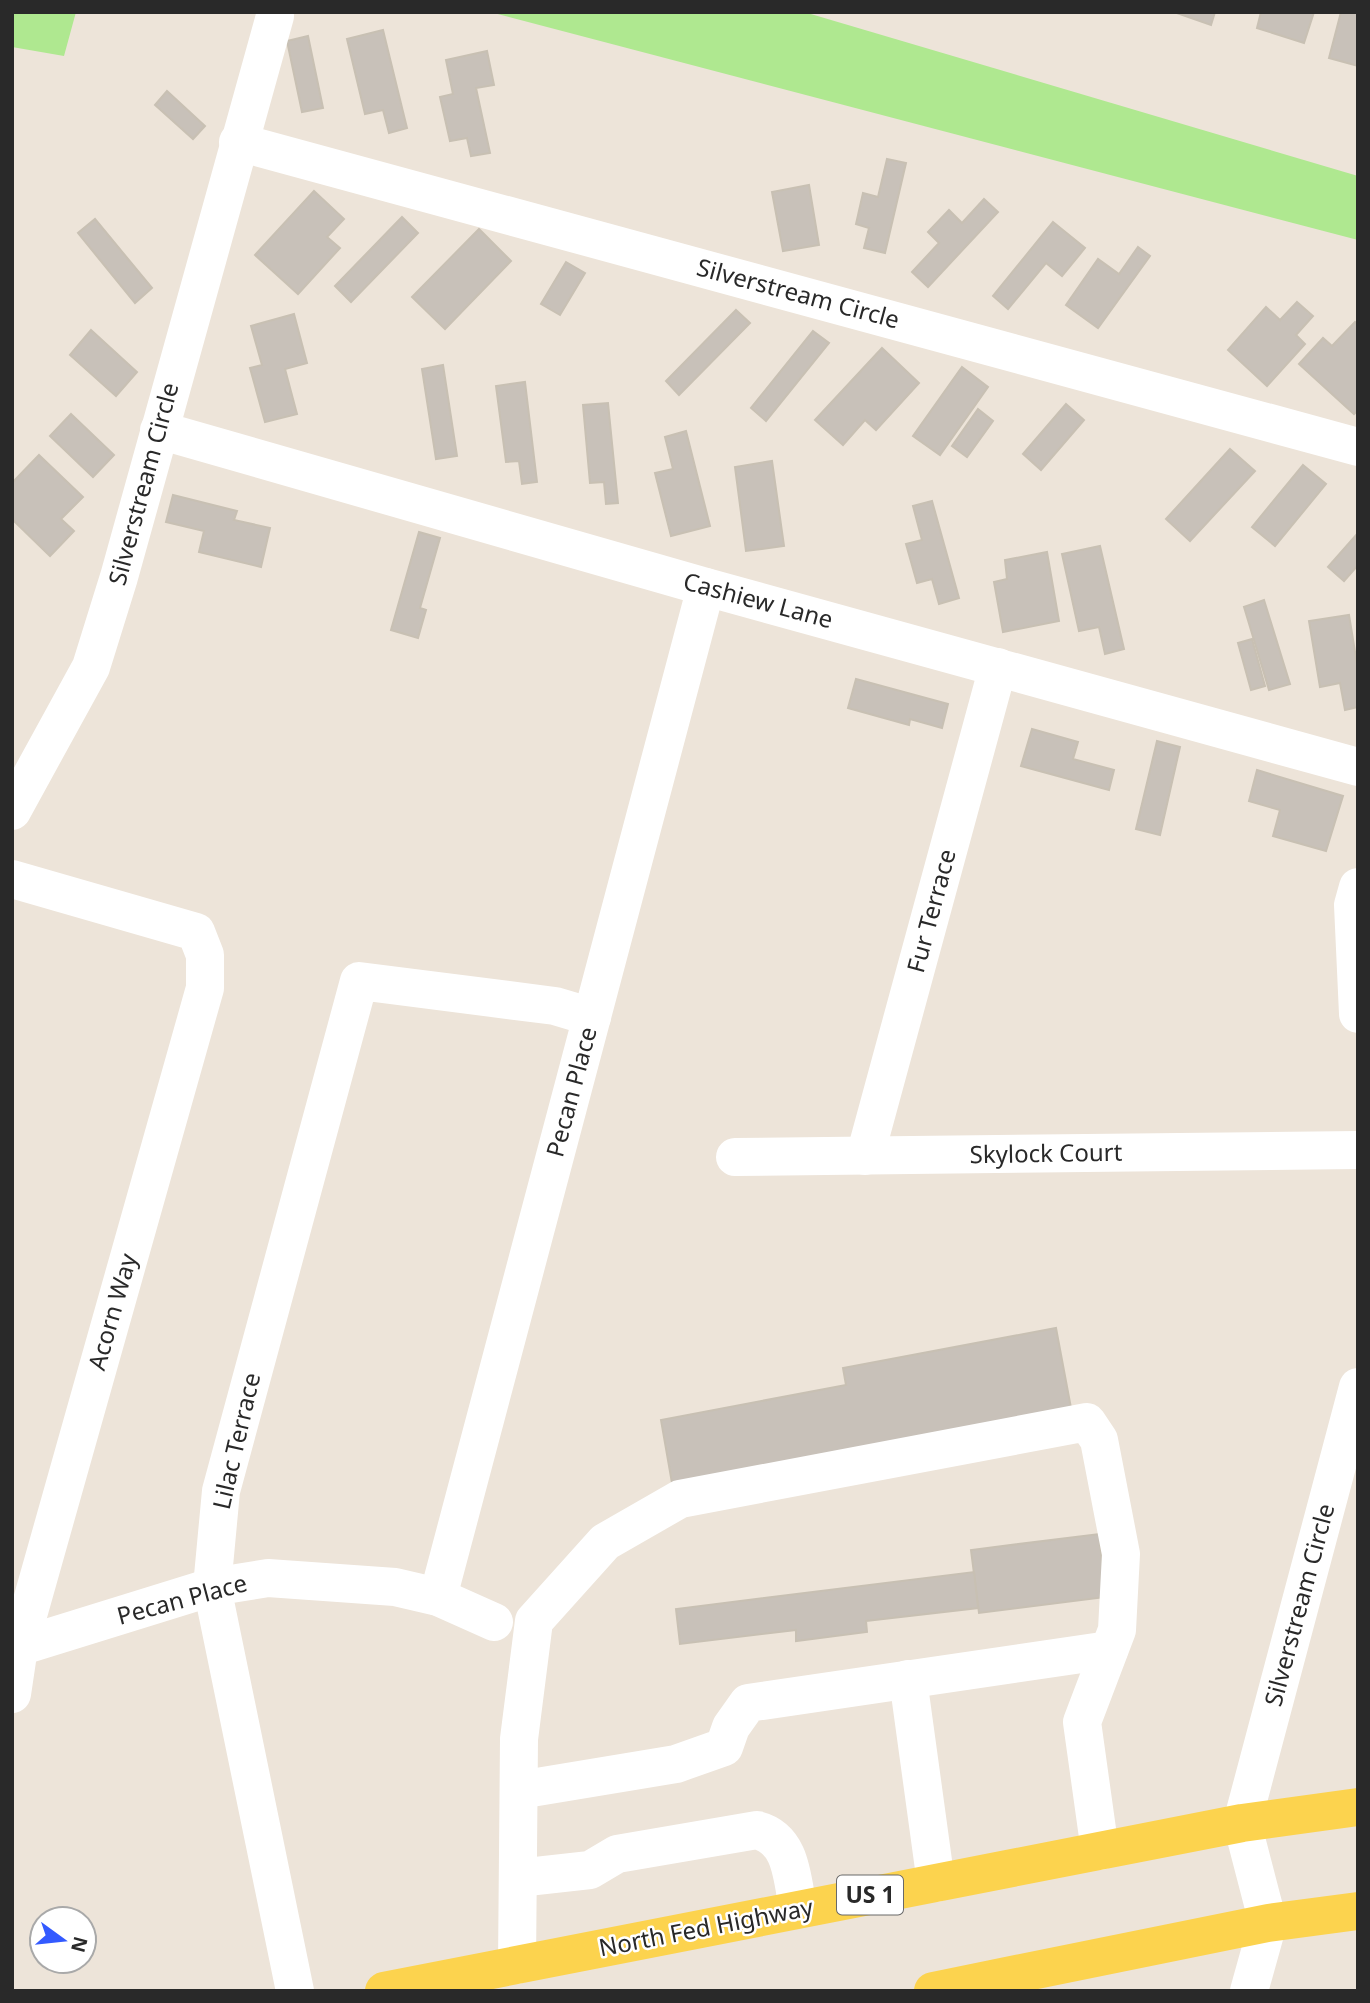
<svg xmlns="http://www.w3.org/2000/svg" width="1370" height="2003" viewBox="0 0 1370 2003" font-family="'Noto Sans',sans-serif">
  <rect width="100%" height="100%" fill="#ede4d9"/>
  <g fill="#afe890">
    <path d="M12,12H76L64,56L12,47Z"/>
    <path d="M490,12H804L1358,176V240Z"/>
  </g>
  <g fill="#c8c1b9" stroke="#c8c0b3" stroke-width="2">
    <path d="M1174,12H1215L1211,25Z"/>
    <path d="M1261,12H1314L1304,43L1257,28Z"/>
    <path d="M1341,12H1358V66L1329,58Z"/>
    <path d="M383,30L407,128L389,133L383,110L365,114L347,39Z"/>
    <path d="M308,36L323,108L302,112L287,41Z"/>
    <path d="M487,51L494,85L476,88L490,153L471,156L467,138L450,141L440,97L453,94L446,60Z"/>
    <path d="M167,91L205,126L193,139L155,105Z"/>
    <path d="M887,159L906,163L885,253L864,248L869,228L856,224L863,193L878,197Z"/>
    <path d="M809,185L819,245L783,251L772,192Z"/>
    <path d="M314,191L344,219L327,237L340,248L298,294L255,255Z"/>
    <path d="M984,199L998,212L928,287L912,272L939,243L928,232L949,210L962,223Z"/>
    <path d="M402,217L418,233L351,302L335,286Z"/>
    <path d="M95,219L152,288L135,303L78,233Z"/>
    <path d="M1053,222L1085,248L1062,276L1046,263L1008,309L993,296Z"/>
    <path d="M479,229L511,261L445,329L412,297Z"/>
    <path d="M1138,247L1150,256L1098,328L1066,305L1098,259L1119,274Z"/>
    <path d="M566,262L585,273L560,315L541,304Z"/>
    <path d="M1297,302L1313,316L1296,335L1305,344L1267,386L1228,350L1266,307L1280,320Z"/>
    <path d="M736,310L750,323L679,395L666,381Z"/>
    <path d="M294,314L307,363L285,369L297,414L265,422L250,368L262,365L251,326Z"/>
    <path d="M1355,322L1358,325V410L1354,414L1299,364L1323,338L1332,346Z"/>
    <path d="M91,330L137,372L116,396L70,355Z"/>
    <path d="M813,331L829,343L766,421L751,408Z"/>
    <path d="M882,348L919,383L876,430L865,420L843,445L815,420Z"/>
    <path d="M443,365L457,456L436,459L422,369Z"/>
    <path d="M962,367L988,387L940,455L913,436Z"/>
    <path d="M525,382L537,482L522,484L519,461L506,462L496,386Z"/>
    <path d="M608,403L618,503L606,504L604,482L590,483L583,405Z"/>
    <path d="M1066,404L1084,420L1041,470L1023,454Z"/>
    <path d="M978,409L993,421L967,457L952,446Z"/>
    <path d="M71,414L114,455L93,477L50,436Z"/>
    <path d="M686,431L710,526L671,536L655,473L673,469L665,437Z"/>
    <path d="M1230,449L1255,471L1190,541L1166,519Z"/>
    <path d="M39,455L83,497L61,519L74,531L50,556L12,519V483Z"/>
    <path d="M772,461L784,546L746,551L735,467Z"/>
    <path d="M1303,465L1326,484L1275,546L1252,527Z"/>
    <path d="M173,495L237,511L234,520L270,528L261,567L199,552L204,531L166,522Z"/>
    <path d="M932,501L959,598L939,604L932,579L917,583L906,544L922,540L913,506Z"/>
    <path d="M419,532L440,538L420,608L426,610L418,638L391,630Z"/>
    <path d="M1358,533V565L1344,581L1328,567Z"/>
    <path d="M1100,546L1124,649L1105,654L1099,627L1079,631L1062,554Z"/>
    <path d="M1047,552L1059,621L1003,632L994,582L1007,579L1005,560Z"/>
    <path d="M1264,600L1290,684L1269,690L1244,607Z"/>
    <path d="M1349,615L1358,670V707L1345,710L1340,683L1320,687L1309,621Z"/>
    <path d="M1252,639L1265,686L1251,690L1238,643Z"/>
    <path d="M856,679L948,704L942,728L910,719L909,725L848,708Z"/>
    <path d="M1032,729L1078,742L1073,759L1114,770L1109,790L1021,766Z"/>
    <path d="M1157,741L1180,747L1160,835L1136,829Z"/>
    <path d="M1257,770L1343,796L1326,851L1273,836L1280,810L1249,801Z"/>
    <path d="M1056,1328L1071,1408L672,1483L661,1420L846,1385L843,1368Z"/>
    <path d="M1099,1534L1106,1597L979,1613L971,1550Z"/>
    <path d="M974,1572L978,1608L866,1621L867,1632L796,1641V1630L680,1644L676,1609Z"/>
  </g>
  <g fill="none" stroke-linecap="round" stroke-linejoin="round">
    <g stroke="#fff" stroke-width="38">
      <path d="M238,142L1358,447"/>
      <path d="M159,430L706,587L1358,767"/>
      <path d="M12,811L91,667L119,577L275,16"/>
      <path d="M12,879L196,932L205,955V988L19,1647L12,1694"/>
      <path d="M1358,887L1353,905L1358,1014"/>
      <path d="M865,1156L998,667"/>
      <path d="M735,1157L1358,1150"/>
      <path d="M438,1597L706,587"/>
      <path d="M12,1649L212,1587L268,1578L395,1587L438,1597L494,1622"/>
      <path d="M908,1679L936,1883"/>
      <path d="M519,1790L676,1764L724,1747L731,1727L748,1703L1109,1650"/>
      <path d="M518,1878L590,1870L617,1854L757,1830C792,1839 792,1878 798,1909"/>
      <path d="M517,1965L519,1739L534,1621L605,1542L680,1499L1087,1422L1099,1440L1121,1554L1117,1630L1082,1722L1100,1851"/>
      <path d="M295,1991L212,1587L221,1491L359,981L555,1006L592,1017"/>
      <path d="M1249,1991L1268,1923L1242,1823L1358,1387"/>
    </g>
    <g stroke="#fcd34e" stroke-width="38">
      <path d="M384,1991L1242,1823L1358,1807"/>
      <path d="M933,1991L1268,1923L1358,1911"/>
    </g>
  </g>
  <g text-anchor="middle" stroke-width="5" stroke-linejoin="round" paint-order="stroke">
    <rect fill="#fff" stroke="#696969" stroke-width="2" x="837" y="1875.5" width="66" height="39" rx="5"/>
    <g font-size="23" font-weight="bold" fill="#292929">
      <text x="870" y="1903">US 1</text>
    </g>
    <g font-size="24" fill="#292929" stroke="#fff">
      <text transform="translate(798 294) rotate(15)" y="8">Silverstream Circle</text>
      <text transform="translate(144 484) rotate(-75)" y="8">Silverstream Circle</text>
      <text transform="translate(758 601) rotate(15)" y="8">Cashiew Lane</text>
      <text transform="translate(932 911) rotate(-75)" y="8">Fur Terrace</text>
      <text transform="translate(572 1092) rotate(-75)" y="8">Pecan Place</text>
      <text transform="translate(1046 1154) rotate(-1)" y="8">Skylock Court</text>
      <text transform="translate(113 1312) rotate(-74)" y="8">Acorn Way</text>
      <text transform="translate(237 1441) rotate(-77)" y="8">Lilac Terrace</text>
      <text transform="translate(182 1600) rotate(-15)" y="8">Pecan Place</text>
      <text transform="translate(1300 1605) rotate(-75)" y="8">Silverstream Circle</text>
      <text transform="translate(706 1928) rotate(-11)" y="8">North Fed Highway</text>
    </g>
  </g>
  <rect width="1370" height="2003" fill="none" stroke="#292929" stroke-width="28"/>
  <g transform="translate(63 1940) rotate(105)"><circle r="33" fill="#ffffff" stroke="#a9a9a9" stroke-width="2"/>
  <path d="M0-5L12 26L0 18L-12 26Z" fill="#335aff"/>
  <text y="-10" font-size="19" font-weight="bold" text-anchor="middle" fill="#292929">N</text>
  </g>
</svg>
